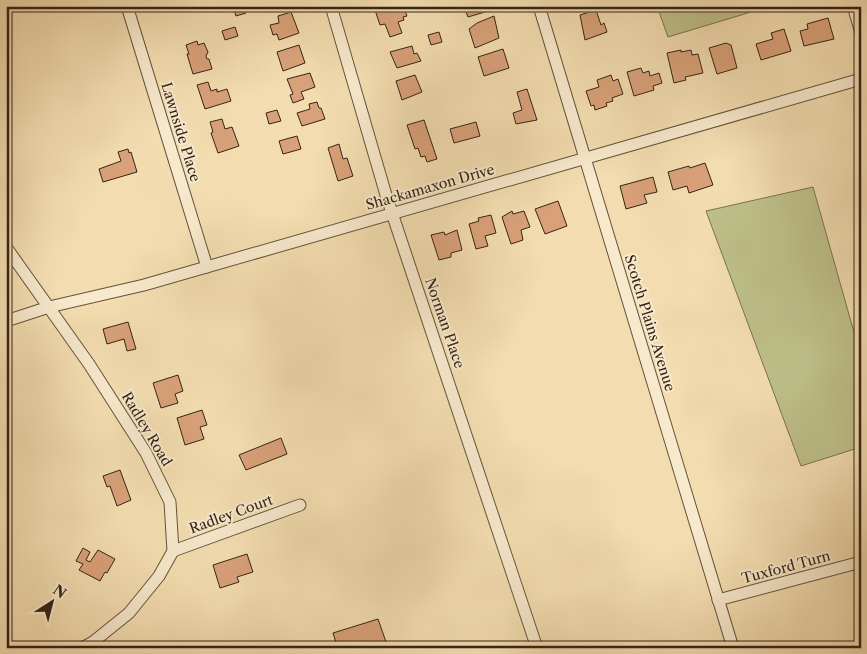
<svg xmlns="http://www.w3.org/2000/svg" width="867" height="654" viewBox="0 0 867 654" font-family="'Libre Caslon Text',serif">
  <rect width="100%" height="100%" fill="#f3ddb0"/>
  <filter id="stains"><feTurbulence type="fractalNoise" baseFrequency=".004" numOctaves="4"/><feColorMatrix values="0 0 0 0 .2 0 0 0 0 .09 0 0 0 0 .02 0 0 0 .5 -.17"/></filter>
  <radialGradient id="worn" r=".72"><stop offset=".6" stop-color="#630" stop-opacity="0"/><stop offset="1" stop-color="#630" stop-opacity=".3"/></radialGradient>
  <g fill="#bec089" stroke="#7a7250">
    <path d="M657,6H771L668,37Z"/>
    <path d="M813,187L861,357V447L801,466L706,211Z"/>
  </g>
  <g fill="#d9a179" stroke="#362317">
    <path d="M233,6H244L246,13L236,16Z"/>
    <path d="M377,6H403L407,16L403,17L404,20L398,22L402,33L390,37L385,24L380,25L374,7Z"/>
    <path d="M494,6L495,9L468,17L465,9L473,6Z"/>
    <path d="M596,10L601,25L604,23L607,32L585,40L580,15Z"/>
    <path d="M291,12L299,33L279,40L277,34L273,35L270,25L279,23L278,16Z"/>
    <path d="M494,16L499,38L475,48L469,29L477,23Z"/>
    <path d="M828,18L834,39L804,46L800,31L808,29L807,24Z"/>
    <path d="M235,27L238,36L225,40L222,31Z"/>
    <path d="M784,29L791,51L761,60L756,44L773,39L771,33Z"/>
    <path d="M439,32L442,42L431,45L428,35Z"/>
    <path d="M197,41L198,45L204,43L208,52L206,56L207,59H209L212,69L193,74L187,54H189L186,45Z"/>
    <path d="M726,43L731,45L737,68L717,74L709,48Z"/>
    <path d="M299,45L305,63L283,71L277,52Z"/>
    <path d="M412,46L414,54L417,53L421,61L397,68L390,52Z"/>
    <path d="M503,49L509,68L484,76L478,57Z"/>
    <path d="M681,50V52L691,50L692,55L698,54L703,73L685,77L686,80L674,83L667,53Z"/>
    <path d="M641,68L643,73L649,71L650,76L659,73L662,83L653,86L654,90L634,96L627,72Z"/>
    <path d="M310,73L315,87L301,92L304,99L293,103L290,95L293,94L287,79Z"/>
    <path d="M415,75L422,92L402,100L396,81Z"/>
    <path d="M611,75L613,81L618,79L623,94L612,98L613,101L606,103L607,106L595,110L594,105L591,106L586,91L599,87L597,80Z"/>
    <path d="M208,82L211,91L217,89V92L227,89L231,101L205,109L197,85Z"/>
    <path d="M527,89L537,120L516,124L513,113L522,110L517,92Z"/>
    <path d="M317,102L319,108H321L325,119L302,126L297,113L310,109L309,104Z"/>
    <path d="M277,110L281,121L269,124L266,113Z"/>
    <path d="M222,119L225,129L232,127L239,146L218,153L211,133L213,132L210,122Z"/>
    <path d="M424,120L437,159L427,162L425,156L421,157L418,148L415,149L407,125Z"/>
    <path d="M476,122L480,136L454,143L450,129Z"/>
    <path d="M297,136L301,149L283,154L279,141Z"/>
    <path d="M339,144L343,159L347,158L353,176L338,181L328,148Z"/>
    <path d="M128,149L129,153L131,152L137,172L103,182L99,169L121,161L118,152Z"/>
    <path d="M705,163L713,185L689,193L687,186L673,190L668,172L689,166L690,168Z"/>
    <path d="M653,177L657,192L644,195L647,203L626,209L620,186Z"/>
    <path d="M558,201L567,226L545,234L535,209Z"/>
    <path d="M512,211L513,214L524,211L530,227L521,230L523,240L511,244L502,217Z"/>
    <path d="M491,215L496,233L485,236L488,246L476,249L469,224L479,221L478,218Z"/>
    <path d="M457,230L462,250L451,253V257L439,260L431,235L444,232L445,235Z"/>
    <path d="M128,322L136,349L127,351L124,339L107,344L103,329Z"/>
    <path d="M178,375L183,391L175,394L178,403L161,408L153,383Z"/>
    <path d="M202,410L207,425L200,427L204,439L185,445L177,418Z"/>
    <path d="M281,438L287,454L246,470L239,455Z"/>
    <path d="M120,470L131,500L117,506L110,486L107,487L103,476Z"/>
    <path d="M83,548L90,552L86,560L90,562L98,550L115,559L107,573L105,572L100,581L79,570L83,564L76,561Z"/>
    <path d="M247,554L253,572L237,577L239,582L220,588L213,565Z"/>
    <path d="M378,619L386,642L368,648H346L345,644L337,646L333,633Z"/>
  </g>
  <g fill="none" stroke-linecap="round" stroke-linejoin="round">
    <g stroke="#65523d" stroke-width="13">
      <g id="minor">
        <path d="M127,6L207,267"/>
        <path d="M331,6L386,195L537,648"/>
        <path d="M539,6L733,648"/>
        <path d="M853,6L861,33"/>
        <path d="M6,247L89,364L146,453L170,502L173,551L159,576L129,613L93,642L82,648"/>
        <path d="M6,321L49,307L144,285L861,79"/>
        <path d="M173,551L300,505"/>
        <path d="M718,600L861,562"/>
      </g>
    </g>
    <use href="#minor" stroke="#f7e9cc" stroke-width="11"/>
  </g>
  <g text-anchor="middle" stroke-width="4" stroke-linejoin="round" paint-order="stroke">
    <g font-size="14" fill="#362317" stroke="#f7e9cc">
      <text transform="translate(181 132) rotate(73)" y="5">Lawnside Place</text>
      <text transform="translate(430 187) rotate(-16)" y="5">Shackamaxon Drive</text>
      <text transform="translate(445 323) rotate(71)" y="5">Norman Place</text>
      <text transform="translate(650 323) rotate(73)" y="5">Scotch Plains Avenue</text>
      <text transform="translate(147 429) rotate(59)" y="5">Radley Road</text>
      <text transform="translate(231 514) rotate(-20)" y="5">Radley Court</text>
      <text transform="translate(786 567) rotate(-15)" y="5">Tuxford Turn</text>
    </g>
  </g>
  <rect width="867" height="654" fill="none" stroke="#f3ddb0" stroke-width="25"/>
  <rect x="8" y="8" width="852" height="639" fill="none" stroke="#362317" stroke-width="2.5"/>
  <rect x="12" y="12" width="842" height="629" fill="none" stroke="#362317"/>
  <g transform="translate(52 602) rotate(36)" stroke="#f7e9cc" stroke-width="4" paint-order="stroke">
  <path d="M0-4L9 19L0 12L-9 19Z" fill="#362317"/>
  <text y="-8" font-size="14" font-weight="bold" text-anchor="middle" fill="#362317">N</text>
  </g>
  <rect width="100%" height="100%" filter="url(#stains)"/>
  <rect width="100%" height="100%" fill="url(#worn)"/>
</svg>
